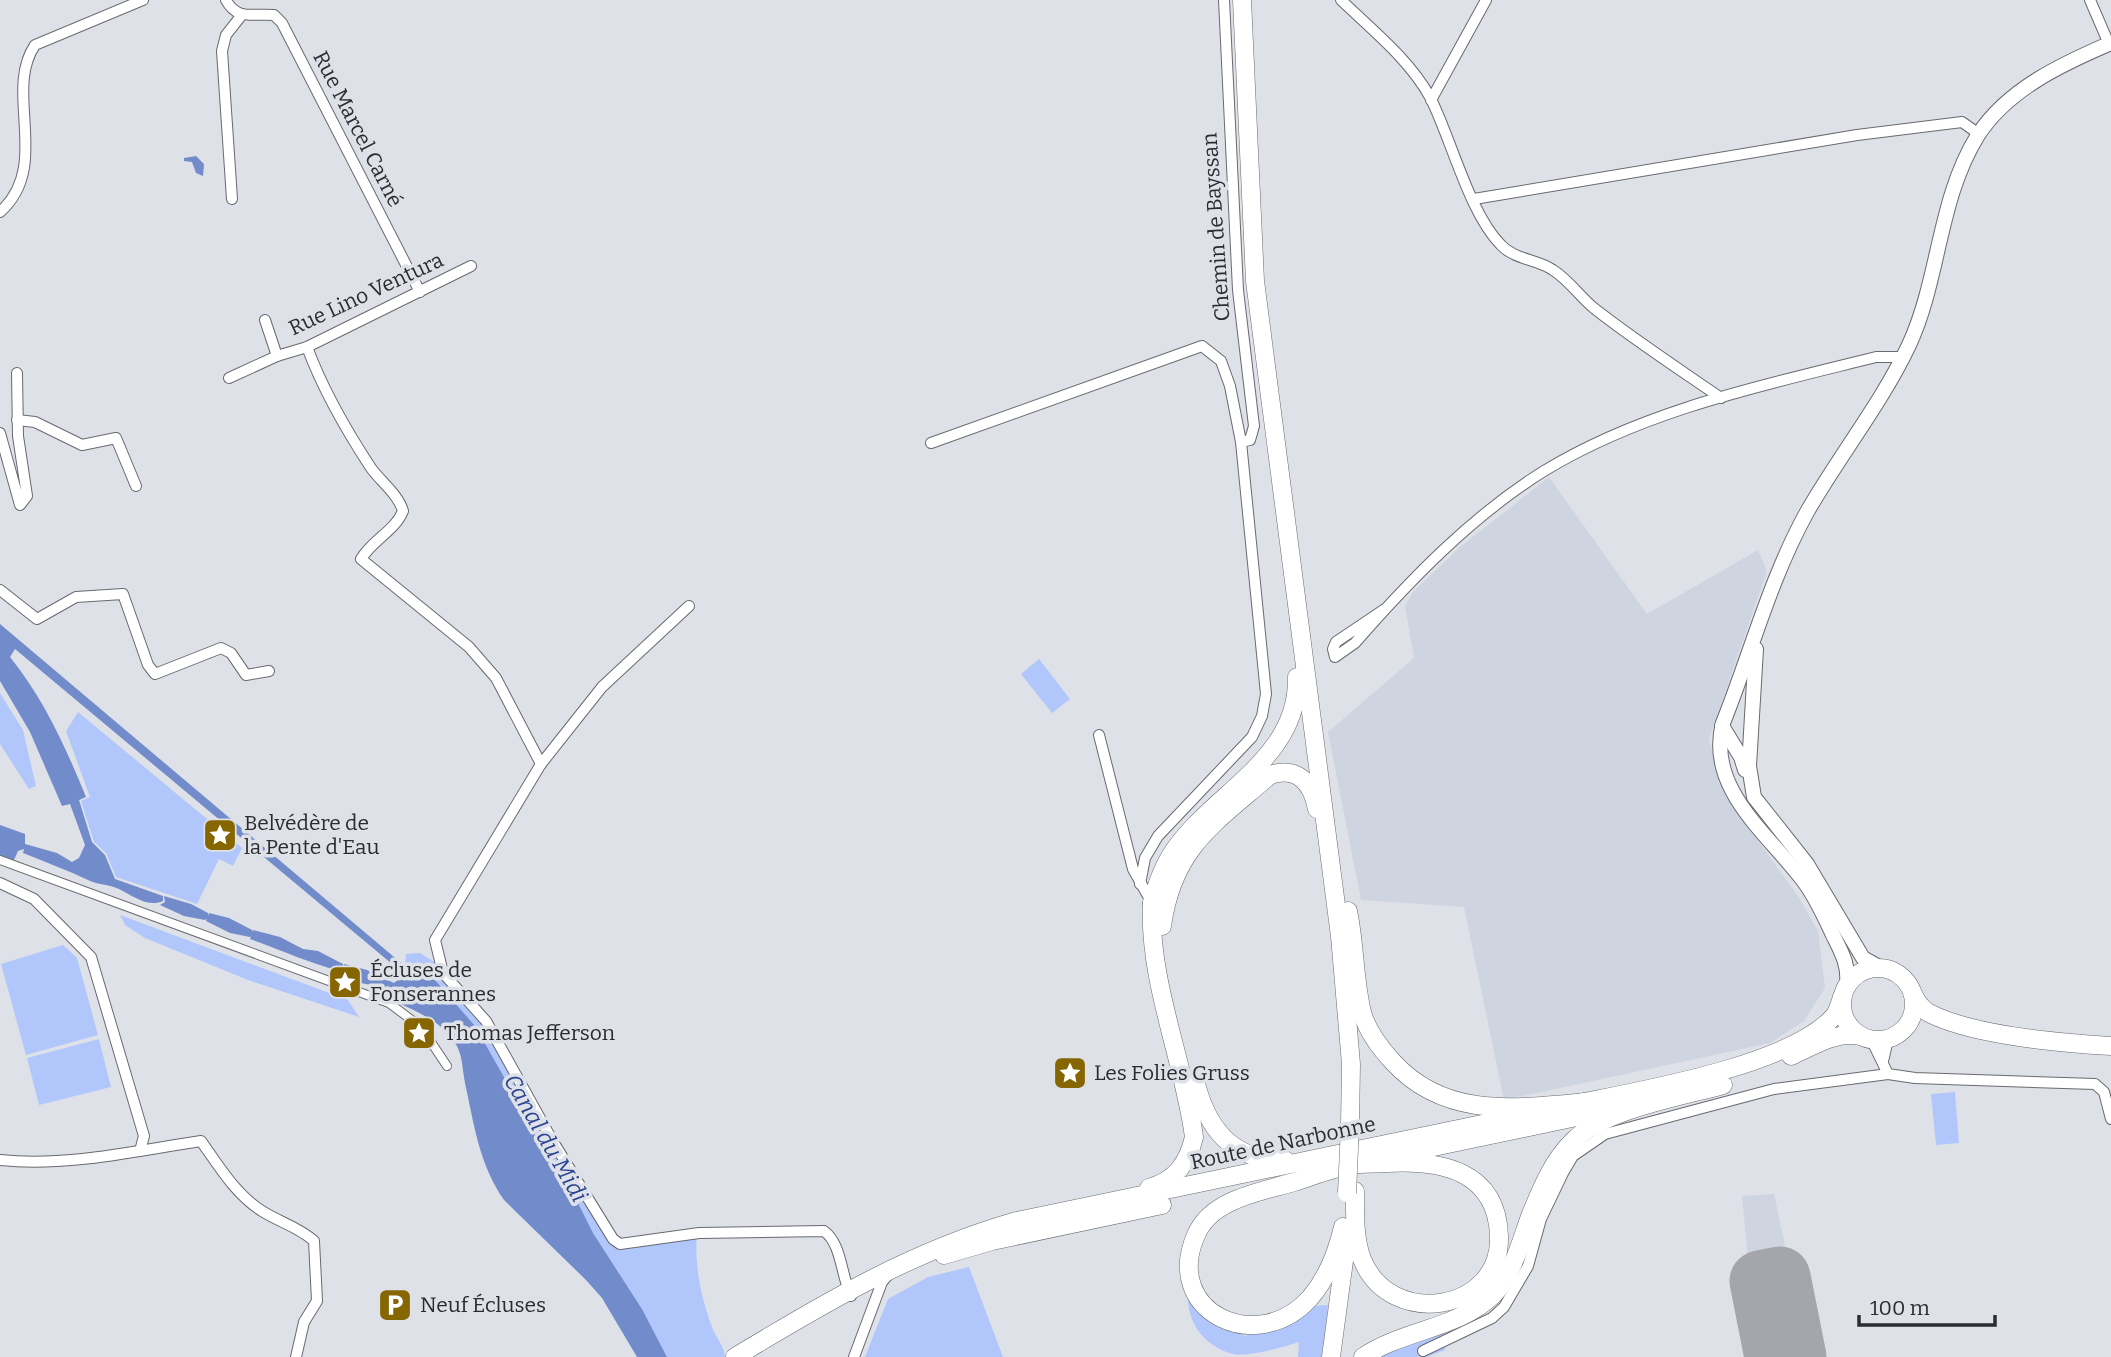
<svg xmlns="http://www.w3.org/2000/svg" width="2111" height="1357" viewBox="0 0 2111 1357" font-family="Bitter,serif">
  <rect width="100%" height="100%" fill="#dee1e7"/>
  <g fill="#cfd4e1">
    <path d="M1549,477L1647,614L1758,550L1767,571L1709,739L1723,791L1799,898L1818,931L1825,988L1804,1021L1770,1043L1504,1100L1464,907L1361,900L1328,732L1414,658L1405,606L1413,592L1460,547Z"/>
    <path d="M1774,1194L1787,1256L1808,1357H1757L1742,1196Z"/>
  </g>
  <g fill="#b1c7fc">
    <path d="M1039,659L1070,699L1052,713L1021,674Z"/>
    <path d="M0,693L23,730L36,786L29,789L0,744Z"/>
    <path d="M78,712L242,848L233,866L219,859L197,904L116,877L106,853L94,842L81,801L90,797L66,731Z"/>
    <path d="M120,915L348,1000L359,1017L248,980L145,938L125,925Z"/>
    <path d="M63,945L77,958L98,1035L26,1055L1,964Z"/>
    <path d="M420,953L439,965L475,1007L613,1239L697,1234C694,1265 701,1297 712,1327C716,1338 724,1345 725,1357H667L642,1309L593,1233L568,1183L426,971L405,964L406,954Z"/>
    <path d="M99,1039L111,1087L39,1105L27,1058Z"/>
    <path d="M1955,1092L1959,1143L1936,1145L1931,1094Z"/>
    <path d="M969,1267L1003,1357H865L888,1299L928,1277Z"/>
    <path d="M1188,1298L1215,1322L1245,1336L1279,1327L1312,1306L1328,1305L1323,1357H1298L1299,1342C1284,1347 1248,1357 1233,1354C1206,1347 1188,1325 1188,1298Z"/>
    <path d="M1444,1332L1445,1350L1427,1357H1363Z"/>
  </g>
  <g fill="#718bcb">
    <path d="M196,156L204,164L203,176L196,173L192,162L184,161V158Z"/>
    <path d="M0,624L400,962L427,971L475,1026L539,1139L568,1183L593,1233L642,1309L667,1357H637L602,1298L586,1280L504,1200C479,1164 474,1124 465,1083C462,1068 463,1054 454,1041C440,1021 418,1012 396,1002L392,991L385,990L389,985L385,988L361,983L340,973L345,969L344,964L367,970L394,983L401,977L398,969L15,649L10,657C44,699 66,748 86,797L79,800L92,842L105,855L115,879L163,896V901C148,908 133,896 119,889C109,884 97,885 88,880C67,870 45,862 23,853L24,849L18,851L14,860L0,855V825L25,834V844L57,853L72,862L79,858L85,845L70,804L62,806L30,732L0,681Z"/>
    <path d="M164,896L191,904L208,913V918L205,920L184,916L160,905L165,902Z"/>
    <path d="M209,913L229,918L252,930L253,934L250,937L230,933L206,921Z"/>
    <path d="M253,930L280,937L303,949L318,951L343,964L344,969L340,971C309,963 281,950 250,939Z"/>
  </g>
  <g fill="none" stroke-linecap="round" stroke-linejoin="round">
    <path stroke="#a4a6ab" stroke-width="61" d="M1775,1357L1760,1281L1780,1277L1796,1357"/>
    <g stroke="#686a6f" stroke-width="10">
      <path id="pedestrian" d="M0,860L389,1003L421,1027L447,1066"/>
    </g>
    <g stroke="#686a6f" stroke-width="12">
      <g id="minor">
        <path d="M226,0C237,21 253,13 274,15L282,23L420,292"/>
        <path d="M1224,0L1238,290L1254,426L1250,440L1241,442"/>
        <path d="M1341,0C1372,30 1409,59 1430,97C1451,138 1469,213 1501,245C1515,260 1537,259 1553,270C1570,281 1580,297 1595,309C1636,341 1679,369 1721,398"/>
        <path d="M2090,0L2109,44"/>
        <path d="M1431,100L1486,0"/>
        <path d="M232,199L222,51L226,35L241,16"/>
        <path d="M1474,199L1857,135L1962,122L1979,134"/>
        <path d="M0,212C52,166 3,92 35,45L143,0"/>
        <path d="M265,320L277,356"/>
        <path d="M307,347C323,390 346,430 371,468C381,482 398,494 403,511C395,531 372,540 361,559L469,647L496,678L541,764"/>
        <path d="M229,378L277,356L307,347L471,266"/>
        <path d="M17,420L35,422L82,445L116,438L136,486"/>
        <path d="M0,433L20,505L27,496L18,436L17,373"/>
        <path d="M931,443L1202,346L1221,361L1230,386L1241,442L1266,694L1262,716L1252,737L1158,836L1145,858L1140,884"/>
        <path d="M0,590L37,619L76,597L123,594L148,665L155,674L221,648L231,653L246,675L269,671"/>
        <path d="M689,606L602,687L541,764L435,940L443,973L486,1021L552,1140L613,1239L620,1244L699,1233L824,1231C842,1244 841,1276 851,1296"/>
        <path d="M1385,609L1336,642L1333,649L1335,657L1355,643C1411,579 1472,516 1544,471C1644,410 1764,385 1876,357H1902"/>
        <path d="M1099,735L1133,869L1152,903"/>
        <path d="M0,883L34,899L91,957L144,1136L140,1151"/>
        <path d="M1871,1039L1888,1074L1915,1078L2095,1084L2104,1092L2111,1119"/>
        <path d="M1883,1061L1887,1044L1893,1036"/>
        <path d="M0,1160C67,1167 134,1151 201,1141C218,1165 236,1195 262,1211C279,1222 299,1227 314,1241L317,1301L304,1322L296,1357"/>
        <path d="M1423,1351L1492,1318L1504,1307L1528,1266L1541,1219L1563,1173L1573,1156L1605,1134L1774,1089L1888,1074"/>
        <path d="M854,1357L882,1282L888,1275"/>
      </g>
    </g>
    <g stroke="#686a6f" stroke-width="16">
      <g id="tertiary">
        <path d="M1756,649L1749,766L1754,797L1807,864L1863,958L1881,968"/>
        <path d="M1722,726L1741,757L1745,770"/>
        <path d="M1847,985C1849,965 1842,953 1833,935C1824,916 1815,895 1802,879C1767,833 1706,788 1723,723C1751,653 1770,579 1807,512C1839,456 1881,404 1909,345C1940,278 1938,199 1978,135C2008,89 2062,64 2111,43"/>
      </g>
    </g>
    <g stroke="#686a6f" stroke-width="19">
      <g id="primary">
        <circle cx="1878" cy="1004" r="36"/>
        <path d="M1912,992C1916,1000 1920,1008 1929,1013C1972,1035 2061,1043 2111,1046"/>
        <path d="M1791,1056C1814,1046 1835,1031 1861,1036"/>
        <path d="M1195,1080C1207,1129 1232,1161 1285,1160"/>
        <path d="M1575,1104C1639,1091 1792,1065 1834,1016C1838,1011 1840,1003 1842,997"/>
        <path d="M1381,1158L1624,1107"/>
        <path d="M1149,1188C1176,1180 1188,1163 1194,1137C1184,1061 1148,980 1152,903"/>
        <path d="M944,1255L992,1241L1162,1205"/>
        <path d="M735,1357C826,1302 914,1250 1017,1221L1545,1111"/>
      </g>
    </g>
    <g stroke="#686a6f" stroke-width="19">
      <g id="trunk">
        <path d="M1242,0L1255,281L1340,936L1351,1064L1350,1126"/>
        <path d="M1152,903C1157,883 1163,866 1175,849C1216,791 1299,758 1297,677"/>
        <path d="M1348,911C1355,944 1354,979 1362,1012C1367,1031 1380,1048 1393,1062C1446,1120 1518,1108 1588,1102"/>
        <path d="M1162,926C1173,847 1214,824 1270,775C1297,766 1312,782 1317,809"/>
        <path d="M1343,1227C1337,1253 1328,1277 1310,1298C1257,1357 1162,1312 1196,1235C1211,1199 1260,1192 1294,1182C1313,1176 1331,1169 1350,1165C1362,1163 1375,1164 1387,1163C1440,1160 1497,1170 1499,1236C1502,1312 1390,1330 1362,1259C1354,1238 1355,1213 1355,1191"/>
        <path d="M1331,1357L1346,1246"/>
        <path d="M1363,1357C1402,1330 1458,1329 1493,1295C1513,1275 1521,1240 1531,1214C1542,1187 1553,1160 1574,1140C1606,1109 1680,1097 1723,1085"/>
      </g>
    </g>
    <use href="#pedestrian" stroke="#fff" stroke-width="8"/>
    <use href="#minor" stroke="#fff" stroke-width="10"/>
    <use href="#tertiary" stroke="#fff" stroke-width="14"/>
    <use href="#primary" stroke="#fff" stroke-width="18"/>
    <use href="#trunk" stroke="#fff" stroke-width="18"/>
    <g stroke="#686a6f" stroke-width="19" stroke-linecap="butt">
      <path id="trunk-bridge" d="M1347,1193L1350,1126"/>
    </g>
    <use href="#trunk-bridge" stroke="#fff" stroke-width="18"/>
  </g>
  <defs>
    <g id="sight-square" transform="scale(1.75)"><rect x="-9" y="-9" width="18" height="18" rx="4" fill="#866600" stroke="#dee1e7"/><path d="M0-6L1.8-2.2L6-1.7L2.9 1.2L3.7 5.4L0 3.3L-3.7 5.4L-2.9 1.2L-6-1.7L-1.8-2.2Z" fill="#fff"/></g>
    <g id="parking-square" transform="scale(1.75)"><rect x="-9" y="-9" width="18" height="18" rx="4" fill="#866600" stroke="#dee1e7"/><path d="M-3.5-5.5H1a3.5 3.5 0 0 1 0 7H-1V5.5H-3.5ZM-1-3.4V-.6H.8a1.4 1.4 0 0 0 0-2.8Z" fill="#fff"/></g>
  </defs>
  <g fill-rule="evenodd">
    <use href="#sight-square" x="220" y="835"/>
    <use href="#sight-square" x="345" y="982"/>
    <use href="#sight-square" x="419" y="1033"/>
    <use href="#sight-square" x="1070" y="1073"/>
    <use href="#parking-square" x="395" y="1305"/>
  </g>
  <g text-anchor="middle" stroke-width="7" stroke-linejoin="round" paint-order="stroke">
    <g font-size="21" fill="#2b2c2f" stroke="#dee1e7">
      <text transform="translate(358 129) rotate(63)" y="7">Rue Marcel Carné</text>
      <text transform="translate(1216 227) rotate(-94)" y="7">Chemin de Bayssan</text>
      <text transform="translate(366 294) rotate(-25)" y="7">Rue Lino Ventura</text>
      <text transform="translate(1283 1143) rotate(-12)" y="7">Route de Narbonne</text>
    </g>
    <g font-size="21" fill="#2b2c2f" stroke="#dee1e7" text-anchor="start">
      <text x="244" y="830">Belvédère de<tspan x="244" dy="24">la Pente d'Eau</tspan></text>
      <text x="370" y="977">Écluses de<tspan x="370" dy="24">Fonserannes</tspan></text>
      <text x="444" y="1040">Thomas Jefferson</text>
      <text x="1094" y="1080">Les Folies Gruss</text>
      <text x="420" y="1312">Neuf Écluses</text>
    </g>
    <g font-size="23" font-style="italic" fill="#2a4490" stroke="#dee1e7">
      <text transform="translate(546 1138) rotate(60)" y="8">Canal du Midi</text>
    </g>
  </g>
  <path d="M1859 1315v10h136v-10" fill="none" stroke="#2b2c2f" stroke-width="3.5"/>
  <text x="1870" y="1315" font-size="21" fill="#2b2c2f" stroke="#dee1e7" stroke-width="5" paint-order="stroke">100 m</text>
</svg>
